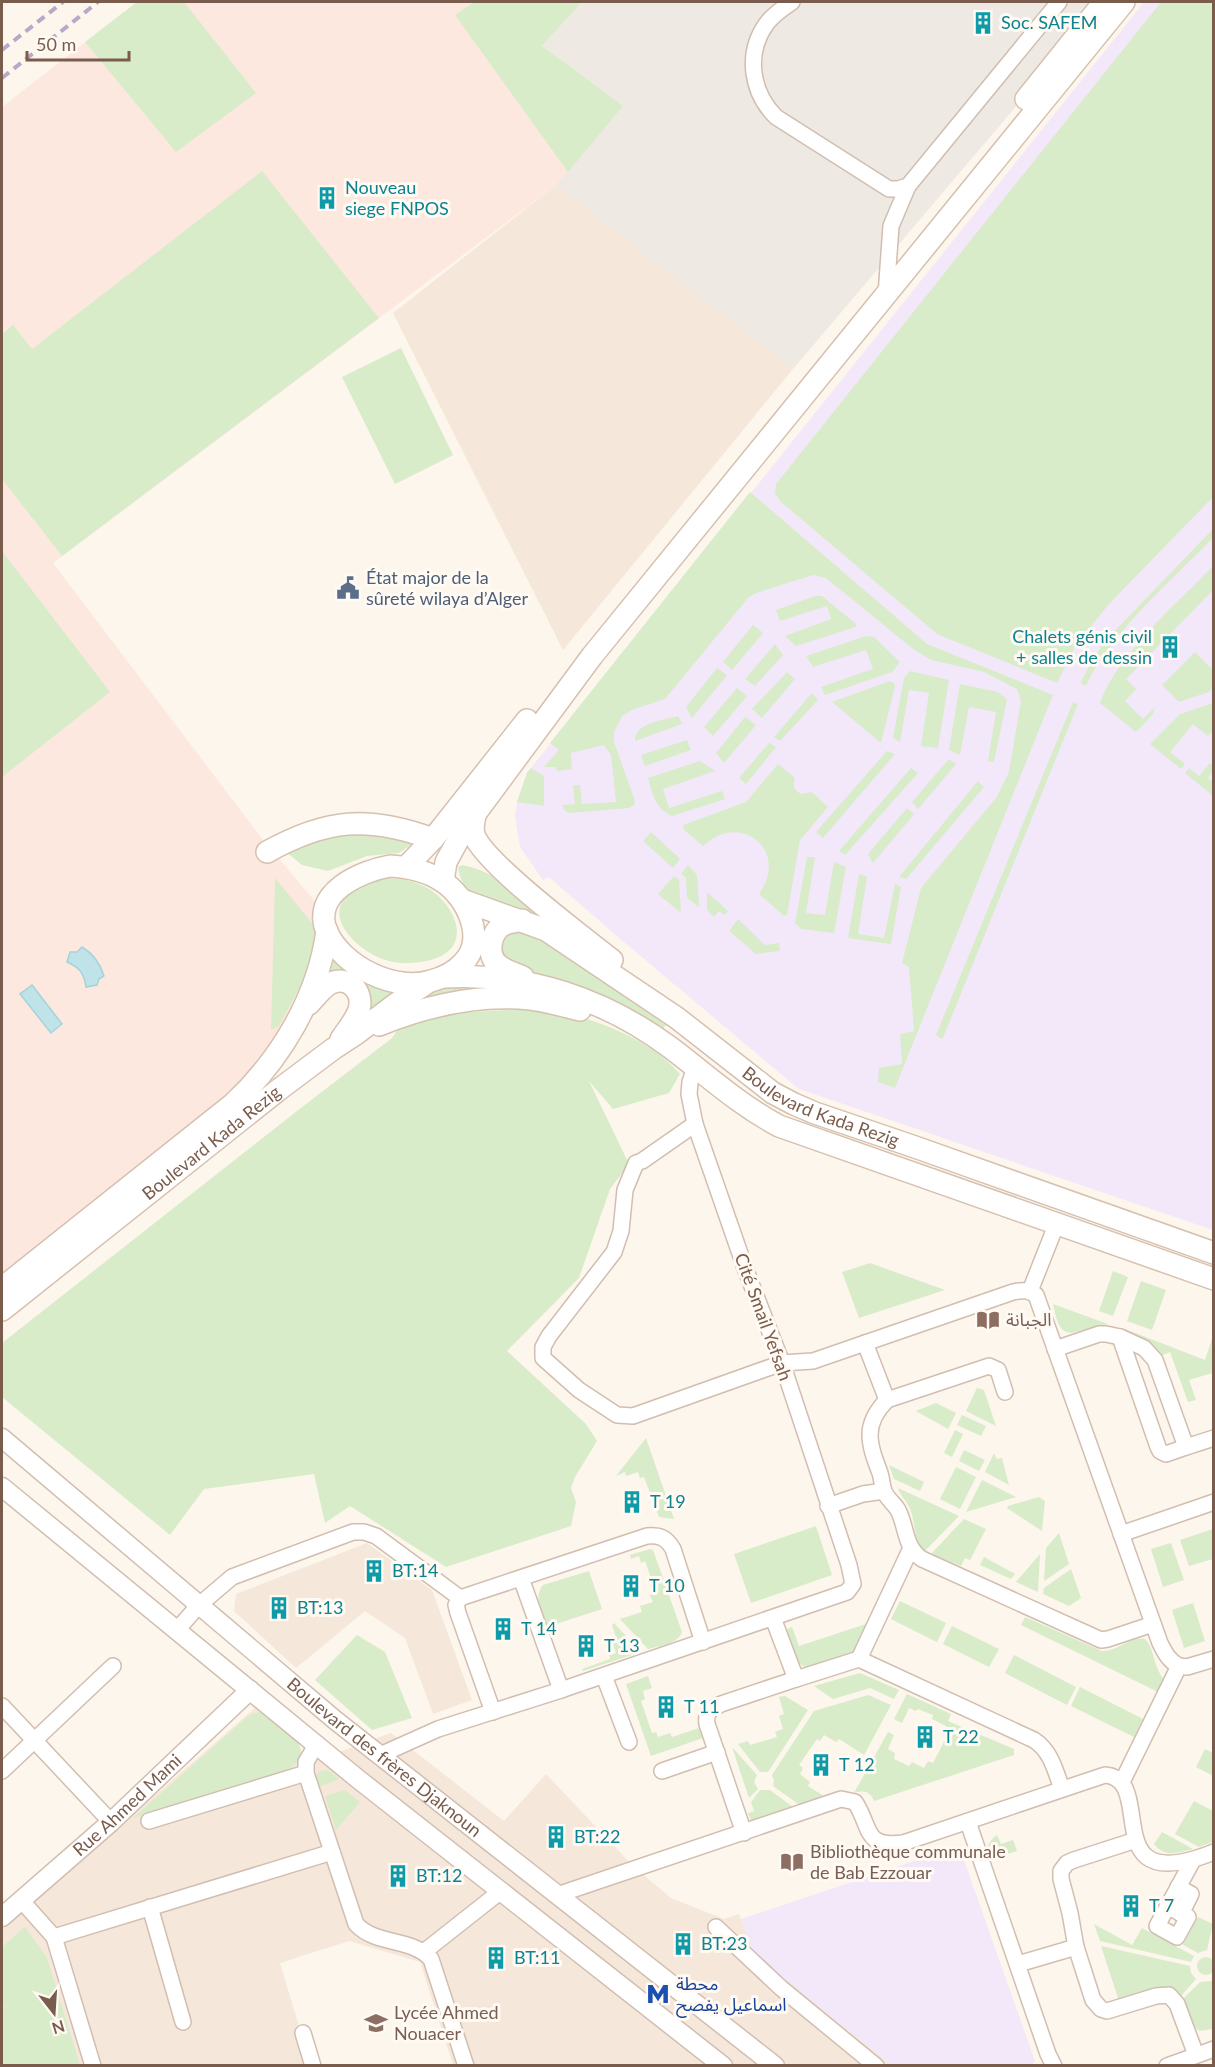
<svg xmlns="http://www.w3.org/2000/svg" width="1215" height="2067" viewBox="0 0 1215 2067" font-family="Lato,'Noto Sans Arabic',sans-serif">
  <rect width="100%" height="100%" fill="#fdf6ec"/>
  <g fill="#f5e8da">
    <path d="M556,185L793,369L563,650L393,313Z"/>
    <path d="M367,1543L432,1590L472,1700L433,1714L405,1638L365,1611L296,1668L234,1611L236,1594Z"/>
    <path d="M256,1707L289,1740L298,1767L391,1733L504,1821L546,1774L633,1866L671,1898L724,1919L739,1914L755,1954L891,2065H453L420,1962L349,1941L280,1963L311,2065H2V1929Z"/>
  </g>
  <path fill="#fde8e0" d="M137,2H582L542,46L623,106L559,183L53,563L260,836L313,899L318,912L320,931L312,966L279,1035L245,1080L2,1275V107Z"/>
  <path fill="#efe9e4" d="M582,2H1093L1041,77L793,369L556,185L622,106L542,46Z"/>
  <g fill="#f3e8fa">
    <path d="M1144,2H1213V1230L799,1089L619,938L549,877L543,880L520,847L515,816L517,802L527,773Z"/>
    <path d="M959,1846L1035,2061L1031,2066L891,2065L754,1954L741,1919Z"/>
  </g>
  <g fill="#d8ecc9">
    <path d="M137,2H184L256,93L176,152L85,42Z"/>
    <path d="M474,2H582L542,46L623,106L568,172L455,15Z"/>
    <path d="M1161,2H1213V497L1108,605L1075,647L1057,683L937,634L780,501L775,493L776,484Z"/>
    <path d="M262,171L379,318L62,556L2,479V334L13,325L32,349Z"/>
    <path d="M401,348L453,455L395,484L342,377Z"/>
    <path d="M750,492L927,644L1053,695L895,1088L878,1082L879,1068L902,1064L900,1034L914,1031L909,967L902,963L921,888L996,798L1009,772L1021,701L1017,689L984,672L931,660L913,649L826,578L813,575L756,593L748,598L665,699L634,709L622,716L614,732V742L635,801L634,805L629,808L569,813L564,810L563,805L575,804L573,785H580L582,804L616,802L611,755L604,745L571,753L572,769L557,771L556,767H544L559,750L550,743Z"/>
    <path d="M1213,529V538C1170,582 1114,629 1086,685H1083L1081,682L1090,664L1106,640Z"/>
    <path d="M2,551L110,692L2,777Z"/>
    <path d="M1213,566V590L1126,679L1136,689L1125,701L1143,719L1155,707L1153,714L1136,732L1100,703C1118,653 1177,604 1213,566Z"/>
    <path d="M815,596H822L856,624V627L796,646L785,636L831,619L827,606L780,621L776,610Z"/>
    <path d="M753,625L763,633L732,670L723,662Z"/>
    <path d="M866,636L874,637L900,662L892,672L825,695L821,687L873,669L866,650L813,667L806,656Z"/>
    <path d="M775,644L783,655L755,686L745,679Z"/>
    <path d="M1195,652L1213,670V687L1209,692L1179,702L1162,685Z"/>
    <path d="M717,668L727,675L692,718L686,707Z"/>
    <path d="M910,671L949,680L938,748L921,746L929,693L909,690L900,742L893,738L904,678Z"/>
    <path d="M787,672L795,679L762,718L752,709Z"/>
    <path d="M890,681L894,683L895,686L881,743L832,702Z"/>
    <path d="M960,684L998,692L1007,699L994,762L988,761L996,712L969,707L960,755L949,750Z"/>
    <path d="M737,688L747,696L713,736L704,727Z"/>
    <path d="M812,693L818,700L780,741L774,737Z"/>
    <path d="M1073,702L1078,704L943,1038H940L936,1035Z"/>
    <path d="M1213,703V730L1208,736L1193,724L1170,752L1185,764L1181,769L1150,744L1180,714Z"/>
    <path d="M678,716L682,724L635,741C634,723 664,720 678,716Z"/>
    <path d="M745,717L756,725L724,763L716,753Z"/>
    <path d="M687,740L691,750L645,766L641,755Z"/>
    <path d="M769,743L776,747L746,784L739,778Z"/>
    <path d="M887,751L895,754L823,838L816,832Z"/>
    <path d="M949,759L956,764L918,809L912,802Z"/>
    <path d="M700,761L715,771L663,789L669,808L722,791L725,799L672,816C655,808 653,795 648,778Z"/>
    <path d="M1210,763L1213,766V771L1208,778L1213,782V796L1185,773L1189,768L1199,776Z"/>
    <path d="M778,764L795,778C792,786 795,791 802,794L812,792L828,807L800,840L787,915L784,916L759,894C790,851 741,810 703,846L684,830L683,825L746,802Z"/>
    <path d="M531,768L544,776V806L517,802L527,773Z"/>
    <path d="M911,768L918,773L845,855L839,851Z"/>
    <path d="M978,781L984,787L906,879L899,877Z"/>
    <path d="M907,808L914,814L873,863L868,854Z"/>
    <path d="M357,828L415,842L399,853L367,856L328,871L302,865L285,851Z"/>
    <path d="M651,832L680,859L673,868L643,841Z"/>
    <path d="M807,857H815L806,913L825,915L834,862L846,867L834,933L801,929L795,923Z"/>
    <path d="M462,865C498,870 534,908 562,930L475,899C466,889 460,881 458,867Z"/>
    <path d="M688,865L697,875L699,907L687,898L686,878L681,874Z"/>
    <path d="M859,874L867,877L858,934L884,938L895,884L901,887L891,944L848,938Z"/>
    <path d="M674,876L679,880L681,913L658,894Z"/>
    <path d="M275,878L315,927L317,939L313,957L303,981L279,1026L271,1030Z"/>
    <path d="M381,878C398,878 415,880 429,889C455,905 474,946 434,959C420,963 404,965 389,961C364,955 321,921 348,893C357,884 370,882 381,878Z"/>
    <path d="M707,892L728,911L725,915L719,911L714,917L707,910Z"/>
    <path d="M738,919L765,945L779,943L780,951L756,954L729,931Z"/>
    <path d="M526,928L666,1025L662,1030L597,994L555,979L511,967L498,950L503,934Z"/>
    <path d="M329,947L411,986L357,1023L347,972L333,971L323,977Z"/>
    <path d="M509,985L418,1003L427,987Z"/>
    <path d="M524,1009C546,1013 572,1014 593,1021C625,1032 658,1048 680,1074L669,1093L613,1109L589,1081L629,1164L610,1189L579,1278L507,1351L586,1424L597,1441L575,1477L571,1488L576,1502L571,1526L446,1567L350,1506L325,1523L314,1474L204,1489L170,1535L2,1397V1343L297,1111L392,1038L401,1025L457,1013Z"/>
    <path d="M870,1263L945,1290L859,1318L842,1272Z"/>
    <path d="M1113,1271L1128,1277L1113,1316L1099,1311Z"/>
    <path d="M1141,1281L1166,1290L1152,1330L1127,1321Z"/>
    <path d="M1053,1304L1108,1324L1071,1333C1057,1332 1056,1315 1053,1304Z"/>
    <path d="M1125,1329L1205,1360L1213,1336V1376L1212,1373L1189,1380L1196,1400L1188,1402L1170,1352L1160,1356L1145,1339L1125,1331Z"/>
    <path d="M977,1388L984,1390L996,1426L966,1411Z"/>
    <path d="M936,1403L956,1413L948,1429L916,1411Z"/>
    <path d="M962,1415L986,1426L981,1436L957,1425Z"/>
    <path d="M955,1430L963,1434L952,1457L944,1453Z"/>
    <path d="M646,1438L674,1519L659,1517L644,1477L640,1478L638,1472L626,1476L625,1472L616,1476Z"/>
    <path d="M964,1450L985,1460L979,1471L959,1461Z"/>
    <path d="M994,1453L997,1459L1002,1458L1009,1485L985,1472Z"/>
    <path d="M889,1465L924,1482L920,1491L894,1479Z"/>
    <path d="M956,1467L976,1477L960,1509L940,1499Z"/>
    <path d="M982,1480L1016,1497L966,1512Z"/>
    <path d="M898,1488L959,1516L925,1551C913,1542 916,1523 910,1509C907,1501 901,1497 898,1488Z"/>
    <path d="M1039,1497L1045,1501L1042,1531L1007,1508L1008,1506Z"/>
    <path d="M964,1519L986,1529L970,1560L965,1558L961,1566L931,1554Z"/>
    <path d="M816,1526L832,1575L751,1603L734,1554Z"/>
    <path d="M1213,1529V1559L1189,1566L1180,1540Z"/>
    <path d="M1059,1533L1069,1564L1044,1581L1046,1548Z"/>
    <path d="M1171,1543L1184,1580L1163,1587L1151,1549Z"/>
    <path d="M650,1549L653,1550L682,1632C678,1644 659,1646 648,1649L620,1619L642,1612L640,1606L653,1602L650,1595L656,1592L645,1561L641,1563L639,1556L631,1559L630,1555Z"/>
    <path d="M1040,1554L1038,1592L1016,1582Z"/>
    <path d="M984,1557L1015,1574L1011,1579L980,1565Z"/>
    <path d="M1071,1569L1081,1598L1069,1606L1043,1594L1044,1588Z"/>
    <path d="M589,1571L602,1609L547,1627C542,1614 533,1597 543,1585Z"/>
    <path d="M900,1601L946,1623L937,1642L891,1619Z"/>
    <path d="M1193,1603L1205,1641L1184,1648L1172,1610Z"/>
    <path d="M1025,1617L1102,1651C1117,1652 1130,1636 1145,1639C1155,1649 1153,1667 1164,1679L1158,1692L1021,1625Z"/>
    <path d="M614,1623L641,1652L583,1671L582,1669L610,1659L609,1655L616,1653L611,1639L616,1637L612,1625Z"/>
    <path d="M869,1623L856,1654L811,1668L805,1667L797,1662L787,1629L792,1627L799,1646Z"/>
    <path d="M952,1626L999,1649L989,1667L943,1644Z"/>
    <path d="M357,1635L385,1652L412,1718L372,1730L315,1680Z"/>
    <path d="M1014,1655L1076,1687L1067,1705L1005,1673Z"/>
    <path d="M860,1673L899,1690L894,1699L870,1688L833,1699L814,1686Z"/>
    <path d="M648,1676L652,1688L643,1691L645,1699L641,1701L652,1733L656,1732L658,1737L670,1733L672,1737L699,1728L703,1738L651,1756L626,1684Z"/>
    <path d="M1080,1687L1143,1719L1134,1737L1071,1706Z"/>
    <path d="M907,1694L951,1714L948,1721L1014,1749V1755L874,1801C870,1791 864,1790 854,1793L888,1732L894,1735L888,1749L895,1753L894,1759L909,1766L912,1762L924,1768L928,1761L933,1763L948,1734L943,1731L946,1726L932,1719L933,1715L918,1709L916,1711L909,1708L902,1723L894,1719Z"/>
    <path d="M868,1695L891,1705L864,1755L839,1739L836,1742L824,1735L820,1741L817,1739L799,1765L803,1768L800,1774L810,1782L808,1786L830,1800L804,1808L773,1786L774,1780L772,1775L814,1711Z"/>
    <path d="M785,1696L808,1710L768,1772H760L738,1744L748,1741L750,1745L777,1737L775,1732L783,1729L779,1716L784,1714L779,1697Z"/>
    <path d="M264,1711C286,1730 327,1753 278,1775L133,1818L248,1716L255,1713Z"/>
    <path d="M732,1747L757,1775L754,1782L758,1789L749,1798Z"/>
    <path d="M1205,1749L1213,1753V1776L1196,1767Z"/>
    <path d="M325,1770L329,1771L339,1779L316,1788L315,1777L319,1772Z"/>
    <path d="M345,1790L360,1802L336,1830L325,1796Z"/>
    <path d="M760,1790H770L797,1810L752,1824L748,1813L754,1811L751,1802Z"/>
    <path d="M1194,1801L1213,1811V1842L1199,1847L1175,1834Z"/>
    <path d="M1162,1832L1193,1849C1177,1853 1165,1858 1154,1844Z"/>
    <path d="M997,1835L1001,1844L1013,1840L1017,1851L989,1860C985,1849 988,1841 997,1835Z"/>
    <path d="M1198,1917L1213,1924L1207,1950L1198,1953L1183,1945Z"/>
    <path d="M1094,1924L1132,1945L1142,1928L1194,1956L1191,1962L1100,1941Z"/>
    <path d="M25,1927L47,1958L80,2065H2V2009L13,2005L2,2008V1947Z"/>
    <path d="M1101,1946L1190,1966L1191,1973L1196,1979L1181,1996C1164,1978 1139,1994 1119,2001Z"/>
    <circle cx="1206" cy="1966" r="9"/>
    <path d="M1213,1981V2029L1199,2031L1194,2026L1184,1998L1200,1982Z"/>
  </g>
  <g fill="#bfe3e8" stroke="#a5d3da" stroke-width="1.5">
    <path d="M82,947C94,954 100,963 104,976L99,979L97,985L86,987C84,973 79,967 67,962L70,952H77Z"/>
    <path d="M32,985L62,1024L51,1033L20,994Z"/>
  </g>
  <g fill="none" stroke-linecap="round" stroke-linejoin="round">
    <g stroke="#d1beb0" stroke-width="18">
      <g id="minor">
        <path d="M792,2C783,8 773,15 767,23C745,53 751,92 776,117L889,189H898L908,186L1059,2"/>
        <path d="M886,295L891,226L908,186"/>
        <path d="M695,1124L642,1161L636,1163L625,1190L621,1231L614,1252L549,1336L543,1347V1358L579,1390L617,1415L633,1416L782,1363L813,1361L1013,1292C1023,1290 1028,1290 1036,1295L1160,1643C1165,1653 1169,1661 1179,1666L1122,1782"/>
        <path d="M1030,1291L1053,1233L1055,1221"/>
        <path d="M1120,1337L1158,1447L1160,1451L1166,1454L1186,1447"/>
        <path d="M865,1343L887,1400"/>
        <path d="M1055,1349L1099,1334H1106L1120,1337L1144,1348L1155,1360L1186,1447L1214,1438"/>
        <path d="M1005,1392L998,1370L989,1366L887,1400C862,1425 869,1444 880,1473C882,1479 882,1486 884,1491C887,1499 894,1503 898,1510C907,1527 904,1547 922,1559L1101,1640L1108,1639L1153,1624"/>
        <path d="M828,1506L863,1494L884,1491"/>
        <path d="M1121,1534L1214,1502"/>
        <path d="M521,1578L561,1690"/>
        <path d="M460,1598L647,1536C659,1535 666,1537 673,1549L703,1642"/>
        <path d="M177,1630L198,1606L232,1577L353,1532H364L376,1536L460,1598L456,1605L458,1613L493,1712"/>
        <path d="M859,1659L911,1548"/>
        <path d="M1179,1666L1187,1667L1214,1659"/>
        <path d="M604,1676L629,1742"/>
        <path d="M796,1679L859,1659L1034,1740C1051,1751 1055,1770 1062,1789"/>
        <path d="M2,1706L111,1822"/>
        <path d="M316,1745L306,1762V1773L356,1924C376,1946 411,1937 431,1959L466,2066"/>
        <path d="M380,1755L438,1729L561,1690L847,1592L853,1584L849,1565L782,1363L745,1268L695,1124L689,1094L690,1082L695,1068"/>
        <path d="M2,1771L113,1666"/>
        <path d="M662,1771L717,1752"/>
        <path d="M149,1821L306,1773"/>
        <path d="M968,1822L1048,2054L1054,2066"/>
        <path d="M744,1833L707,1724C705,1712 711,1709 721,1704L796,1679L773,1618"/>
        <path d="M1136,1840L1074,1860L1067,1863L1061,1871V1879L1070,1913L1076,1947L1093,2000L1101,2009L1107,2011L1156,1996L1169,1995L1177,2004L1196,2055"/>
        <path d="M1178,1887L1191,1894L1181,1914"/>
        <path d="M557,1895L841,1799L855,1802C872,1828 863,1848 903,1843L1105,1775C1159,1779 1093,1900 1214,1852"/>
        <path d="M21,1900L54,1937L93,2066"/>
        <path d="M1167,1906L1188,1917L1177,1937L1157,1926L1193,1860"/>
        <path d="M150,1907L183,2022"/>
        <path d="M716,1927L781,1988L876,2066"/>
        <path d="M54,1937L332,1852"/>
        <path d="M425,1951L501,1891"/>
        <path d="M1018,1964L1076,1947"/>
        <path d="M303,2033L313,2066"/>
        <path d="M1167,2066L1214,2049"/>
      </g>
    </g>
    <g stroke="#d1beb0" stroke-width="21">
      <g id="tertiary">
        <path id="s1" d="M2,1438L335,1720L775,2066"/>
        <path d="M2,1487L358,1779L723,2066"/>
        <path id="s2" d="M2,1917L111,1822L250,1690"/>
      </g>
    </g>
    <g stroke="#d6c0b0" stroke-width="24">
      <g id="secondary">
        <path d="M1026,99L1104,2"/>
        <path d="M476,812C474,819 472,827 474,835C485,864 583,937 612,960"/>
        <path d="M267,852C326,819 368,815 433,839"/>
        <path d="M390,866C408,867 427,871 442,881C467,897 487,939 463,963C455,972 442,978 431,981C395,992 343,967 327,932C310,893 361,871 390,866Z"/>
        <path d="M406,867L433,839L527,720"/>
        <path d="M443,881L446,862L464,829L592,656L1124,2"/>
        <path id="s3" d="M462,900L546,930L677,1018L773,1093L794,1104L815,1113L915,1147L1214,1253"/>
        <path d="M522,920C516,922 509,922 503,925C491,932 486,953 497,964C503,970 514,973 523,977"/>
        <path d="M444,977C526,972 605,999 671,1048C708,1076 738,1104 779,1126L1214,1279"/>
        <path d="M309,1004C315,998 321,989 329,984C348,974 364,991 359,1010C355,1021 347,1030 341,1039"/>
        <path d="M379,1025C426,1006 479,994 530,999C547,1001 564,1006 580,1010"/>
        <path d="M2,1288L233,1104C281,1059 318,997 327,931"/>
        <path id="s4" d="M2,1310L277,1091L333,1049L356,1034L393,1006L428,982"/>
      </g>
    </g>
    <use href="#minor" stroke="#fff" stroke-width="15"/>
    <use href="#tertiary" stroke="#fff" stroke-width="18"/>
    <use href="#secondary" stroke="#fff" stroke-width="21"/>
    <g stroke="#b9a8c9" stroke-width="4" stroke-dasharray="9 6" stroke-linecap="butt">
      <path d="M2,50L63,2"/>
      <path d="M2,78L98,2"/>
    </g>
  </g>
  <defs>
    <g id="building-bare" transform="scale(1.8)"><path d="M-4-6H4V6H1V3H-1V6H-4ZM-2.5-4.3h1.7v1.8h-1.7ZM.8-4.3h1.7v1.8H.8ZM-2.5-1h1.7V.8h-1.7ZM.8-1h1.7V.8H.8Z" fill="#0f9aa8" stroke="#fffaf3" stroke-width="2.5" paint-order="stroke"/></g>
    <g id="civic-bare" transform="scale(1.8)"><path d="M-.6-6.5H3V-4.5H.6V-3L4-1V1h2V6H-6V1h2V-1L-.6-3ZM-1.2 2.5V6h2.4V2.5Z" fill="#5c6f8a" stroke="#fffaf3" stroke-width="2.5" paint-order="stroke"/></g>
    <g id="library-bare" transform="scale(1.8)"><path d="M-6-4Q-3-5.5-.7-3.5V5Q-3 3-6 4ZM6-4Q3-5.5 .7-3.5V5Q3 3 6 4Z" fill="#8d6e63" stroke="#fffaf3" stroke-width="2.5" paint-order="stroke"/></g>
    <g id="metro-bare" transform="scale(1.8)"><path d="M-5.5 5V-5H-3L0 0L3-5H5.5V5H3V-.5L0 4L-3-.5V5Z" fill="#1a4fb4" stroke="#fffaf3" stroke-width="2.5" paint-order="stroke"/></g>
    <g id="school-bare" transform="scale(1.8)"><path d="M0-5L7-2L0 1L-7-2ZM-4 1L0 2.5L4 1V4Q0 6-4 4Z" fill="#8d6e63" stroke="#fffaf3" stroke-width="2.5" paint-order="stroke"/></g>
  </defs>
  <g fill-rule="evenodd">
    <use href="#building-bare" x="983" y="23"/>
    <use href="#building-bare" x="327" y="198"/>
    <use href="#civic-bare" x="348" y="588"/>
    <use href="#building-bare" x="1170" y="647"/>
    <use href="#library-bare" x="988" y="1320"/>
    <use href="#building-bare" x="632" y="1502"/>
    <use href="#building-bare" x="374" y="1571"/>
    <use href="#building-bare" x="631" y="1586"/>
    <use href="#building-bare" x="279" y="1608"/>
    <use href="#building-bare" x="503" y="1629"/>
    <use href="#building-bare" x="586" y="1646"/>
    <use href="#building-bare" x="666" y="1707"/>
    <use href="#building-bare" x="925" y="1737"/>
    <use href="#building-bare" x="821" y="1765"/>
    <use href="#building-bare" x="556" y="1837"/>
    <use href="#library-bare" x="792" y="1862"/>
    <use href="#building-bare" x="398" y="1876"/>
    <use href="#building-bare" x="1131" y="1906"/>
    <use href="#building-bare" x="683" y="1944"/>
    <use href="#building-bare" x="496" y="1958"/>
    <use href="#metro-bare" x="658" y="1994"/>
    <use href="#school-bare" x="376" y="2023"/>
  </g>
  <g text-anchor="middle" stroke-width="6" stroke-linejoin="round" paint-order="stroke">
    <g font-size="18" fill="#0d838f" stroke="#fffaf3" text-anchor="start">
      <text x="1001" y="29">Soc. SAFEM</text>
      <text x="345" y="194">Nouveau<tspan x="345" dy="21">siege FNPOS</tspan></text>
      <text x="1152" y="643" text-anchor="end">Chalets génis civil<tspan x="1152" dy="21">+ salles de dessin</tspan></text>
      <text x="650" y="1508">T 19</text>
      <text x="392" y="1577">BT:14</text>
      <text x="649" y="1592">T 10</text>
      <text x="297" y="1614">BT:13</text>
      <text x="521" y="1635">T 14</text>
      <text x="604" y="1652">T 13</text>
      <text x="684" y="1713">T 11</text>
      <text x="943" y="1743">T 22</text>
      <text x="839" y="1771">T 12</text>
      <text x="574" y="1843">BT:22</text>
      <text x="416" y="1882">BT:12</text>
      <text x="1149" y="1912">T 7</text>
      <text x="701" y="1950">BT:23</text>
      <text x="514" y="1964">BT:11</text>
    </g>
    <g font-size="18" fill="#4e5e75" stroke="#fffaf3" text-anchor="start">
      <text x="366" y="584">État major de la<tspan x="366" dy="21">sûreté wilaya d’Alger</tspan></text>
    </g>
    <g font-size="18" fill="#7a5c4d" stroke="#fffaf3">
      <text dy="6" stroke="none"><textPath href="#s3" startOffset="418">Boulevard Kada Rezig</textPath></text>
      <text dy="6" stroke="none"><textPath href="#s4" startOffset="268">Boulevard Kada Rezig</textPath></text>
      <text transform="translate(763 1317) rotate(70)" y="6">Cité Smail Yefsah</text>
      <text dy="6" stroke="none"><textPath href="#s1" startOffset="498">Boulevard des frères Djaknoun</textPath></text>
      <text dy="6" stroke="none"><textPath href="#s2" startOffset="168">Rue Ahmed Mami</textPath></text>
    </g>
    <g font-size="18" fill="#785e54" stroke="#fffaf3" text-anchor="start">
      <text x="1006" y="1326">الجبانة</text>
      <text x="810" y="1858">Bibliothèque communale<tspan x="810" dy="21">de Bab Ezzouar</tspan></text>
      <text x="394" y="2019">Lycée Ahmed<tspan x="394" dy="21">Nouacer</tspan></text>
    </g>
    <g font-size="18" fill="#164399" stroke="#fffaf3" text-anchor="start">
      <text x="676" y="1990">محطة<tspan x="676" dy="21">اسماعيل يفصح</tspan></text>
    </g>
  </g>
  <rect width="1215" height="2067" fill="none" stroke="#7a5c4d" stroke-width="6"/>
  <g transform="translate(54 2013) rotate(163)" stroke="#fffaf3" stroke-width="4.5" paint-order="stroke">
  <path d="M0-4.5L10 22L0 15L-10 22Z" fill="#7a5c4d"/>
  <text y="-9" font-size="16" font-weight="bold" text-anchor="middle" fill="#7a5c4d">N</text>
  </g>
  <path d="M27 51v9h102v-9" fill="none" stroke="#7a5c4d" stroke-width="3"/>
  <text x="36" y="51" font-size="18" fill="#7a5c4d" stroke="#fffaf3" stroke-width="4.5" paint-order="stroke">50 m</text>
</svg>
